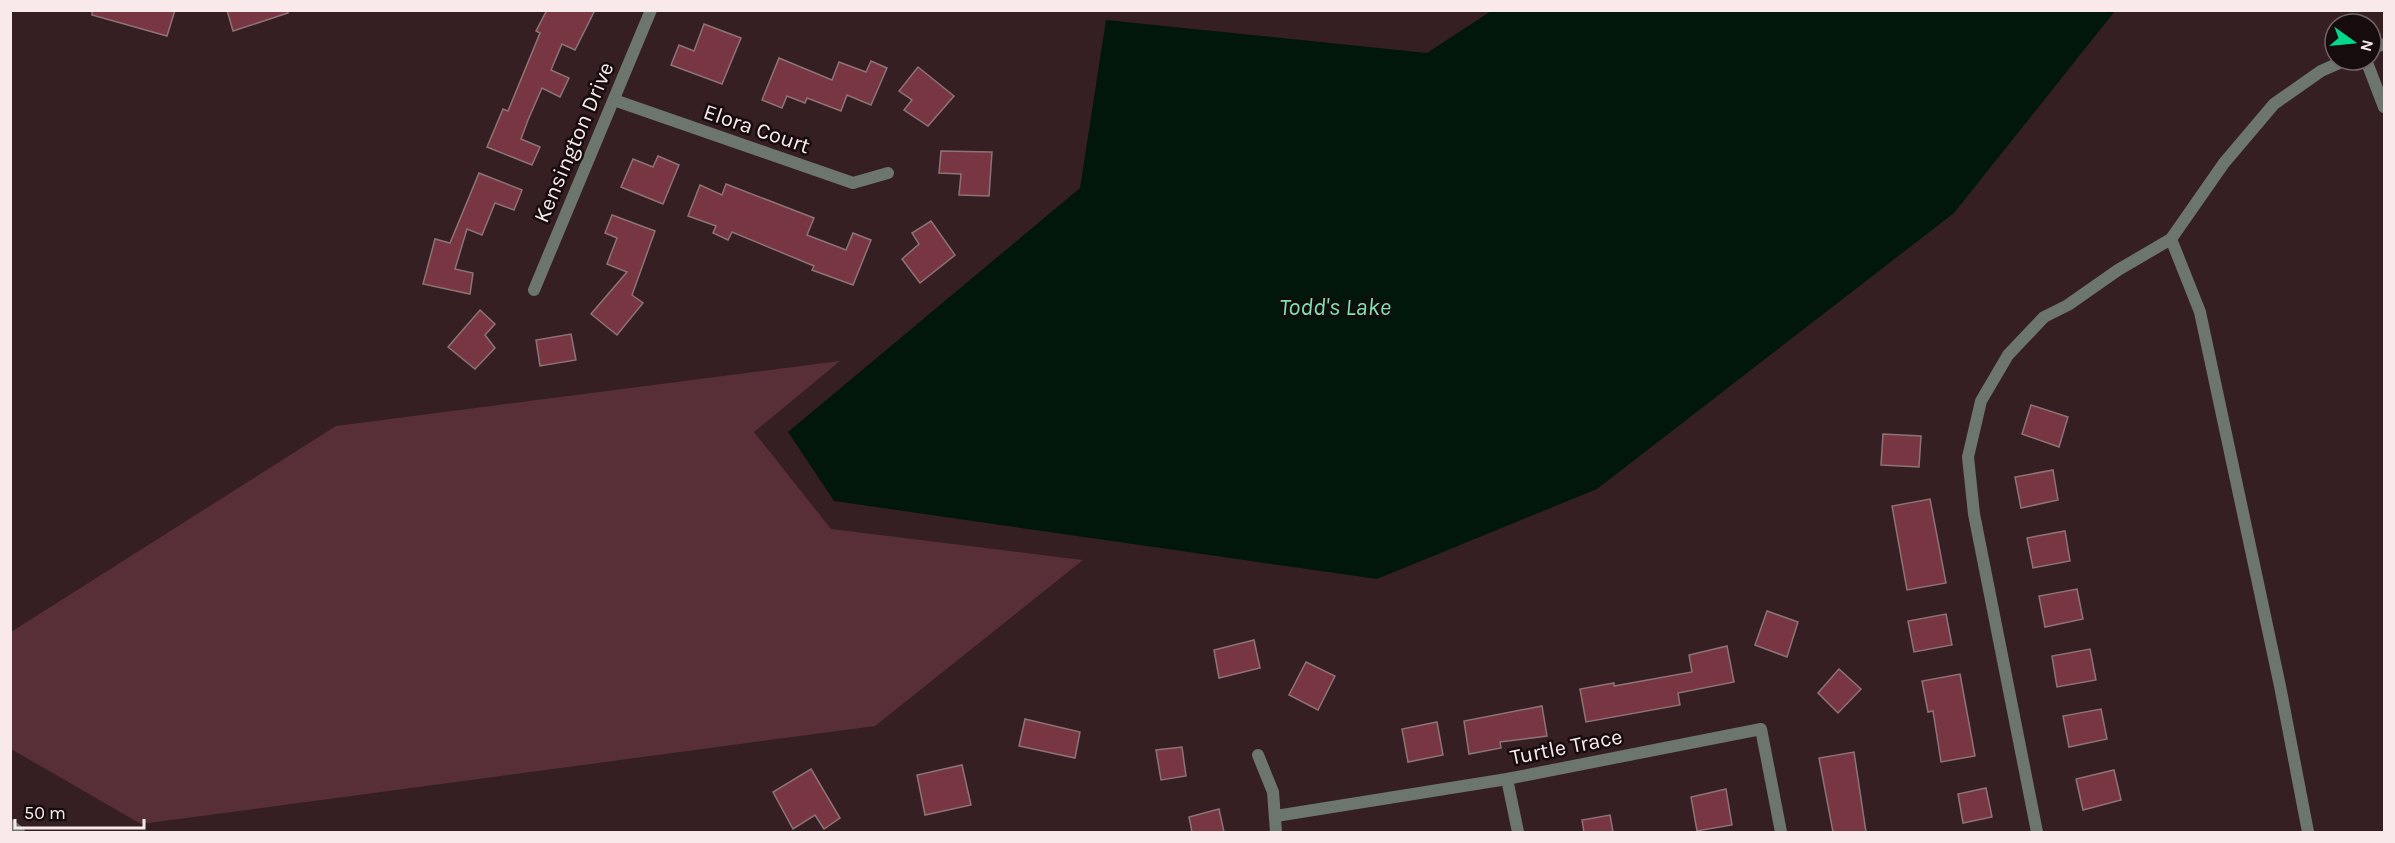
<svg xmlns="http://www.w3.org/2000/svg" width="2395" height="843" viewBox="0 0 2395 843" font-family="Karla,sans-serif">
  <rect width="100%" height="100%" fill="#351f23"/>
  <path fill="#582f36" d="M840,361L754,432L831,529L1083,560L875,726L141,824L11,749V632L336,426Z"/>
  <path fill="#02170c" d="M1491,11H2115L1954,213L1597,489L1377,579L834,501L788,432L1080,188L1106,20L1427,53Z"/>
  <g fill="#783643" stroke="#8d7376" stroke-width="1.5">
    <path d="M92,10H175L167,36L92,15Z"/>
    <path d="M227,10H288V13L233,31Z"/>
    <path d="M547,10H595L575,50L562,44L551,70L569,78L560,97L542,88L528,120L521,139L540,147L532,165L487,147L503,109L508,111L540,33L536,31Z"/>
    <path d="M704,24L741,38L722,84L671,65L679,45L694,51Z"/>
    <path d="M779,58L832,80L839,62L866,72L871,61L887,68L871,105L847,95L841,111L807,98L805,103L787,96L782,108L762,100Z"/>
    <path d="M918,67L954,96L928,126L904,110L912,100L899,91Z"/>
    <path d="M941,151L992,152L989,196L959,195L961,174L939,173Z"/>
    <path d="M658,156L679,165L663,204L621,187L633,159L653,167Z"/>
    <path d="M479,173L522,190L514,210L495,203L482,235L467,229L455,269L473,273L470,294L423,284L435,239L450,243Z"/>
    <path d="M726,184L814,218L807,235L846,250L853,233L871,240L853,285L812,270L814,266L732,232L728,240L713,233L716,226L688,216L700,185L722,195Z"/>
    <path d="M612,215L655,231L632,295L643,303L617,335L591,314L627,272L607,264L617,238L605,233Z"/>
    <path d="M931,221L955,255L920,283L902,259L919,244L912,233Z"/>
    <path d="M480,310L495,324L485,335L495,348L475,369L448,347Z"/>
    <path d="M571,334L576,360L540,366L536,340Z"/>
    <path d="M2031,405L2068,417L2059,447L2022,434Z"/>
    <path d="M1883,434L1921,436L1919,467L1881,465Z"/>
    <path d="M2053,470L2058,500L2021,508L2015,477Z"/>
    <path d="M1930,499L1946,583L1907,590L1892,506Z"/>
    <path d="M2065,531L2070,561L2033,568L2027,538Z"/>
    <path d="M2077,589L2083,619L2045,627L2039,596Z"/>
    <path d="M1767,611L1798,622L1787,657L1755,645Z"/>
    <path d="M1946,614L1952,645L1914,652L1908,621Z"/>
    <path d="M1254,640L1260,668L1219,678L1214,650Z"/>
    <path d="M1727,646L1734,682L1678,693L1680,705L1586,722L1580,689L1614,683V686L1692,672L1689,655Z"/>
    <path d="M2090,649L2096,680L2057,687L2052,656Z"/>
    <path d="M1306,662L1335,676L1318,710L1289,695Z"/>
    <path d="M1839,669L1861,689L1838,713L1818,693Z"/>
    <path d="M1960,674L1975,756L1941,762L1933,711L1928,712L1922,681Z"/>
    <path d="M1542,706L1547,736L1500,742L1501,748L1469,754L1464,721Z"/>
    <path d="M2101,709L2107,739L2069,747L2063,716Z"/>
    <path d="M1025,719L1080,732L1075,758L1019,746Z"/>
    <path d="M1437,722L1443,755L1408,762L1402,729Z"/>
    <path d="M1182,747L1186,776L1161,780L1156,750Z"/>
    <path d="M1854,752L1866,832H1833L1819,758Z"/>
    <path d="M962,765L971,805L925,815L917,775Z"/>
    <path d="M811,769L840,818L824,829L815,815L793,829L773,792Z"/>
    <path d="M2114,770L2121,800L2083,810L2076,779Z"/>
    <path d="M1986,788L1992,817L1963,823L1958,794Z"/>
    <path d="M1726,789L1732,825L1697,831L1691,797Z"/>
    <path d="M1219,809L1224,832H1192L1189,817Z"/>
    <path d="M1610,815L1613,832H1584L1582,820Z"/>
  </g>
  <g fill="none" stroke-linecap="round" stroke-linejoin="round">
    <g stroke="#6c766f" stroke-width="12">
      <path d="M2371,49L2384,44"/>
      <path d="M2366,60L2384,107"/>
      <path d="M614,100L853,183L888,173"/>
      <path d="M2171,239L2224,163L2274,104L2321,71L2346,60"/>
      <path d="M534,290L651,10"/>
      <path d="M1258,755L1273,792L1276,832"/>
      <path d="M1507,779L1518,832"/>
      <path d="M1276,816L1507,779L1761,729L1781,832"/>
      <path d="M10,825L19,832"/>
      <path d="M2037,832L1974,514L1968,457L1981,401L2008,355L2044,317L2068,305L2118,270L2171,239L2200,312L2280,686L2308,832"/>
    </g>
  </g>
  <g text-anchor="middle" stroke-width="5" stroke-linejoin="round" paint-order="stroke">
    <g font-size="22" fill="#f9e9eb" stroke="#160c0e">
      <text transform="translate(757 128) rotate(19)" y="8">Elora Court</text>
      <text transform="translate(573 142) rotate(-67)" y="8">Kensington Drive</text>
      <text transform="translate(1566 746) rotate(-11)" y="8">Turtle Trace</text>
    </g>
    <g font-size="24" font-style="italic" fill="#7ee4ad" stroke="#160c0e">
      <text x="1335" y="315">Todd's Lake</text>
    </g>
  </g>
  <rect width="2395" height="843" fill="none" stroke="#f9e9eb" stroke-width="24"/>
  <g transform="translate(2353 42) rotate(105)"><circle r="28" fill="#160c0e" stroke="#716466" stroke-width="1.5"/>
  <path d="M0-4.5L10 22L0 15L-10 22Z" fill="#03d98b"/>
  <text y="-9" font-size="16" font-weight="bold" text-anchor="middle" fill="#f9e9eb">N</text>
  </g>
  <path d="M15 819v9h129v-9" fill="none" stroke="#f9e9eb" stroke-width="3"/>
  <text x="24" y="819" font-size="18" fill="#f9e9eb" stroke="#160c0e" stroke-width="4.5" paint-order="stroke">50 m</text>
</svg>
